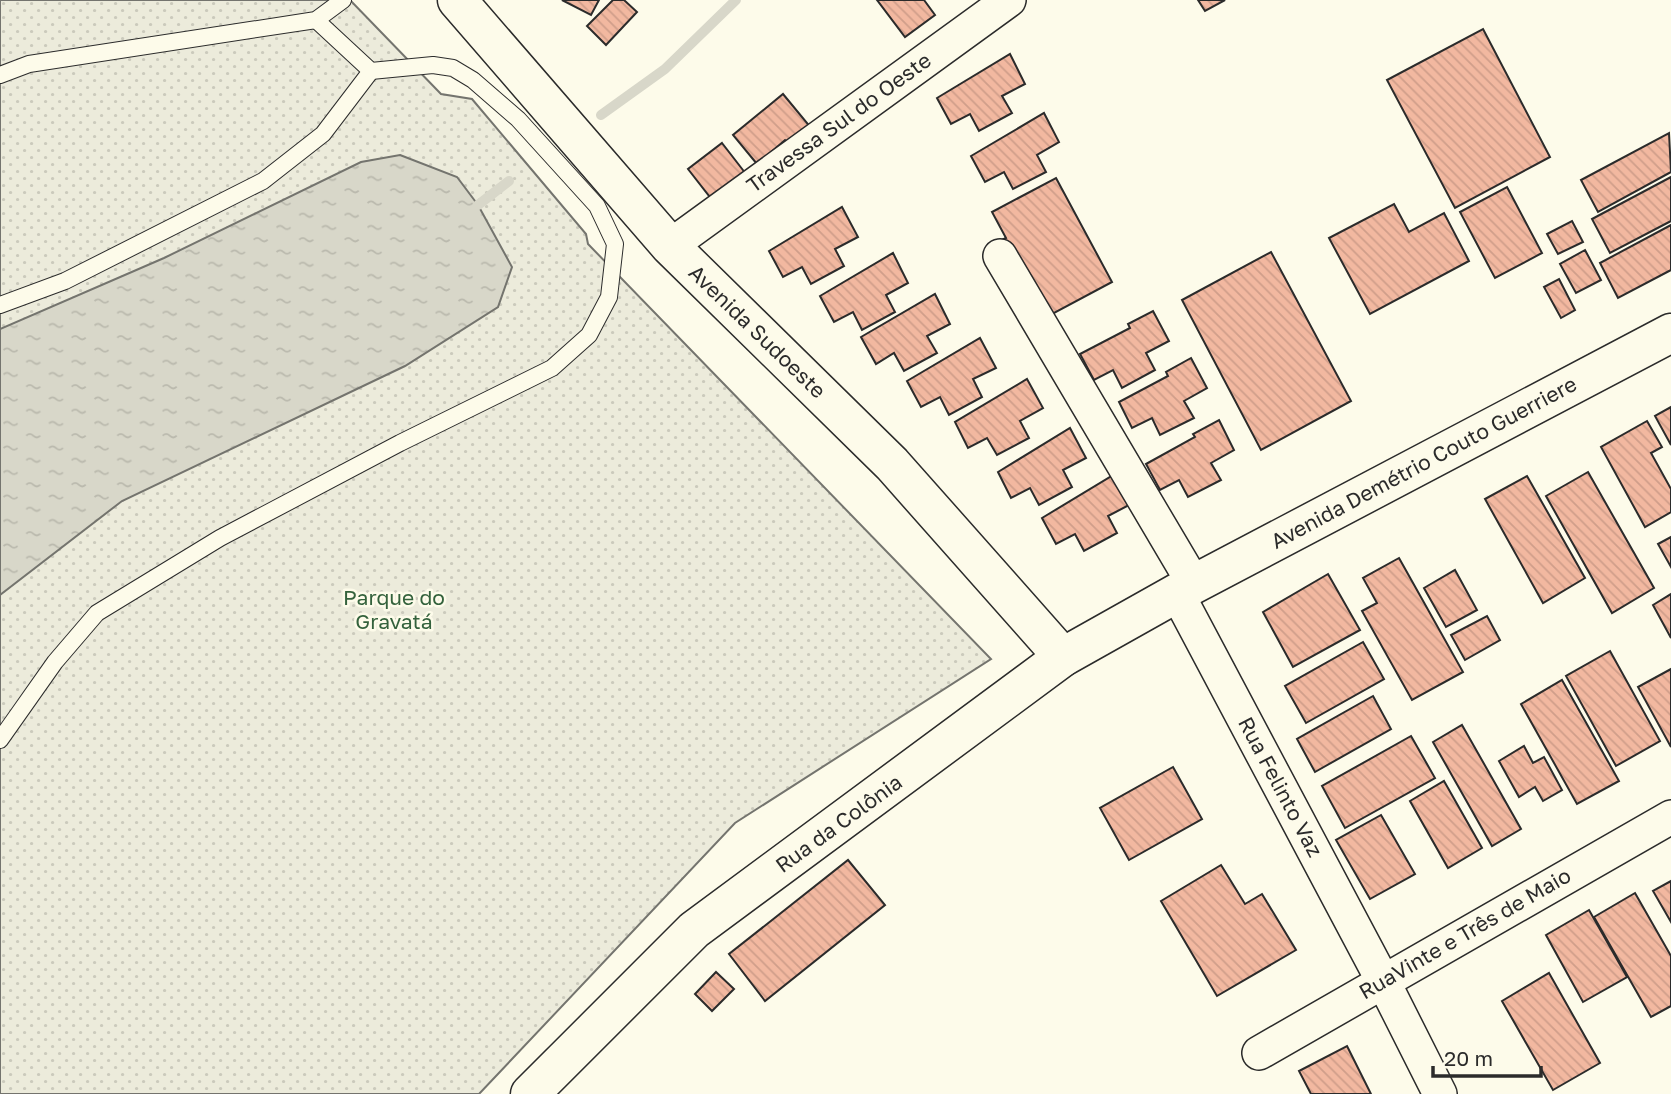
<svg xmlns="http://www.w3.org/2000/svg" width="1671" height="1094" viewBox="0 0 1671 1094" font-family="'Golos Text',sans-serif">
  <defs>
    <pattern id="park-dots" width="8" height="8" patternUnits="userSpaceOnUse" patternTransform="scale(1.75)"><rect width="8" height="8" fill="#ecebdb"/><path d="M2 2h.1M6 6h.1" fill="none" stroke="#cbcabc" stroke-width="1.8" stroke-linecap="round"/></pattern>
    <pattern id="water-ripples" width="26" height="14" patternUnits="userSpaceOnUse" patternTransform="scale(1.75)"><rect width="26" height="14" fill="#d8d7c9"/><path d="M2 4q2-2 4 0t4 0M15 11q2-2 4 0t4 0" fill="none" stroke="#bab9ad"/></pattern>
    <pattern id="building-back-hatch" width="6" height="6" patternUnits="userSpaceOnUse" patternTransform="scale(1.75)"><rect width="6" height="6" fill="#f2b8a0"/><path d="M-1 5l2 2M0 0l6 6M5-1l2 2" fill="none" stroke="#d09e8a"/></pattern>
  </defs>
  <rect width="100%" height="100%" fill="#fdfbea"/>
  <path fill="url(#park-dots)" stroke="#74746e" stroke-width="2" d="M0,0H350L441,94L472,99L586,234L588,244L991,659L735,823L479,1094H0Z"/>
  <path fill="url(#water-ripples)" stroke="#74746e" stroke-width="2" d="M400,155L457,177L478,205L512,267L498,307L405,366L122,501L0,595V329L164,258L361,162Z"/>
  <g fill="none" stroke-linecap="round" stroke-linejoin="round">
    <g stroke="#d8d7c9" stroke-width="10">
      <path d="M601,115L665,69L736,0"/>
      <path d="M478,205L509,181"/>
    </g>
  </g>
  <g fill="url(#building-back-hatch)" stroke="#2b2b2b" stroke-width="2">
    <path d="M562,0H599L591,15Z"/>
    <path d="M613,0H624L637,12L606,45L587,26Z"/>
    <path d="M877,0H924L935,15L905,37Z"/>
    <path d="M1198,0H1225L1205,11Z"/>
    <path d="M1483,29L1550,157L1455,208L1387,80Z"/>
    <path d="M1010,54L1025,84L1002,96L1012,113L979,131L970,114L951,124L937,98Z"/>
    <path d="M783,94L812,129L791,146L785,140L757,164L733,135Z"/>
    <path d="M1044,113L1059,142L1037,155L1046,172L1013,189L1004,172L985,182L971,156Z"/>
    <path d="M1669,133L1671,172L1598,212L1581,180Z"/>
    <path d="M722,143L746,174L713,201L688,169Z"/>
    <path d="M1671,177V221L1610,253L1592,219Z"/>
    <path d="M1056,178L1112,282L1041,320L999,241L1006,238L992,212Z"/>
    <path d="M1507,187L1542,253L1495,278L1460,212Z"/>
    <path d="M1394,204L1409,232L1444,213L1469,261L1370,314L1329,238Z"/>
    <path d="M842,207L858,237L835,249L844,266L811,284L802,267L783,277L769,251Z"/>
    <path d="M1572,221L1583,242L1558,254L1547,234Z"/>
    <path d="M1671,225V270L1618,298L1600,263Z"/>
    <path d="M1585,250L1601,280L1576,293L1560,264Z"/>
    <path d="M1271,252L1351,401L1261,450L1182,300Z"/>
    <path d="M893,253L908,283L886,295L895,312L862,330L853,312L834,322L820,296Z"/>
    <path d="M1559,279L1575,310L1561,318L1544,287Z"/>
    <path d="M935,294L950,324L927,336L937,353L904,371L894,353L876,364L861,337Z"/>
    <path d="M1153,311L1169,341L1146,353L1155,370L1122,388L1113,370L1094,380L1080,354L1130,328L1128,324Z"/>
    <path d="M980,338L996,368L973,379L982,397L949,415L940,397L921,407L907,381Z"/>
    <path d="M1191,358L1207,388L1184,401L1194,418L1160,435L1152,418L1132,428L1119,402L1168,376L1166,372Z"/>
    <path d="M1027,379L1043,408L1020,421L1029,438L997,455L987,438L968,448L955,422Z"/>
    <path d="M1671,407V445L1655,416Z"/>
    <path d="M1219,420L1234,450L1211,463L1221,480L1188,497L1179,480L1160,490L1146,464L1195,437L1193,434Z"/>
    <path d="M1647,421L1662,447L1651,453L1671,489V512L1645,527L1601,447Z"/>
    <path d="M1070,428L1086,458L1063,470L1072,487L1039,505L1030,488L1011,498L998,472Z"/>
    <path d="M1588,472L1654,588L1612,613L1546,496Z"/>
    <path d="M1115,474L1131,504L1108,516L1117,533L1084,551L1075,534L1056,544L1042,518Z"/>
    <path d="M1527,476L1585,578L1543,603L1485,499Z"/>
    <path d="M1671,537V567L1658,544Z"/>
    <path d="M1399,558L1463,672L1412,700L1362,611L1377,603L1363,578Z"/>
    <path d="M1455,570L1477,610L1446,627L1424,588Z"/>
    <path d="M1328,574L1360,630L1293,667L1263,612Z"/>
    <path d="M1671,594V638L1653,605Z"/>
    <path d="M1487,616L1500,640L1465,660L1451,635Z"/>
    <path d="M1363,642L1384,679L1306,723L1285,686Z"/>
    <path d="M1610,651L1660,741L1616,766L1566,676Z"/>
    <path d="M1671,669V747L1638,687Z"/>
    <path d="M1562,680L1619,781L1577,804L1521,704Z"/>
    <path d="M1373,696L1391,729L1315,772L1297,739Z"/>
    <path d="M1462,725L1521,829L1492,846L1433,742Z"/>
    <path d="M1411,736L1435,778L1345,828L1322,786Z"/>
    <path d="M1524,746L1533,763L1544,757L1562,790L1543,801L1535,787L1519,797L1499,761Z"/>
    <path d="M1173,767L1202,819L1129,860L1100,808Z"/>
    <path d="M1444,781L1482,848L1448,868L1410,801Z"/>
    <path d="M1381,815L1415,874L1370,899L1336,840Z"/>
    <path d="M848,860L885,905L765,1001L729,954Z"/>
    <path d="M1221,865L1245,904L1262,894L1296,950L1217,996L1161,901Z"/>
    <path d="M1671,881V922L1653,891Z"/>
    <path d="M1635,893L1671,956V1006L1651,1017L1594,917Z"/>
    <path d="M1589,910L1627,977L1583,1002L1546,935Z"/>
    <path d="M716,972L734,989L712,1011L695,994Z"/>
    <path d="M1549,973L1600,1063L1553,1090L1502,1001Z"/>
    <path d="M1347,1046L1371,1094H1311L1299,1071Z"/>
  </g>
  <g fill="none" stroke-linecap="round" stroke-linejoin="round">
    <g stroke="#2b2b2b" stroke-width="18">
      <g id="service">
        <path d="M0,75L29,64L316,20L343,0"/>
        <path d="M0,305L65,281L263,181L323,134L371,71"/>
        <path d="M0,740L55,662L97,613L220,538L400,443L552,368L589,335L609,297L615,244L597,206L518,119L473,80L453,68L433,65L371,71L316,20"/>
      </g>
    </g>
    <g stroke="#2b2b2b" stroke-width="36">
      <g id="minor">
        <path d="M670,246L1009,0"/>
        <path d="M1000,256L1194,584"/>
        <path d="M1177,593L1383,981L1440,1094"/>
        <path d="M1259,1053L1671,817"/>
      </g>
    </g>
    <g stroke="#2b2b2b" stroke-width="41">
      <path id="tertiary" d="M457,0L670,246L892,464L1063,657"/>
    </g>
    <g stroke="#2b2b2b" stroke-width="41">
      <path id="secondary" d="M530,1094L694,930L1063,657L1177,593L1671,333"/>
    </g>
    <use href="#service" stroke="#fdfbea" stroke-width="16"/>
    <use href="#minor" stroke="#fdfbea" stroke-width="33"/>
    <use href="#tertiary" stroke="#fdfbea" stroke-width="38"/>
    <use href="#secondary" stroke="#fdfbea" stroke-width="38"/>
  </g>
  <g text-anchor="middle" stroke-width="5" stroke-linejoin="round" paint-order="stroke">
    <g font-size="21" fill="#2b2b2b" stroke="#fdfbea">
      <text transform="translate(839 123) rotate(-36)" y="7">Travessa Sul do Oeste</text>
      <text transform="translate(757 332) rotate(44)" y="7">Avenida Sudoeste</text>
      <text transform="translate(1424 463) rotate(-28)" y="7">Avenida Demétrio Couto Guerriere</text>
      <text transform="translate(1280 787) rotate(62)" y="7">Rua Felinto Vaz</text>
      <text transform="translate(839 824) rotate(-36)" y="7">Rua da Colônia</text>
      <text transform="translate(1465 934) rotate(-30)" y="7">RuaVinte e Três de Maio</text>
    </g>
    <g font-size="21" fill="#34623c" stroke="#fdfbea">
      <text x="394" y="605">Parque do<tspan x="394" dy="24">Gravatá</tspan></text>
    </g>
  </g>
  <path d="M1433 1066v10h108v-10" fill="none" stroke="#2b2b2b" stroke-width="3.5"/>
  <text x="1444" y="1066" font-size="21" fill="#2b2b2b" stroke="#fdfbea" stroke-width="5" paint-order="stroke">20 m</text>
</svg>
